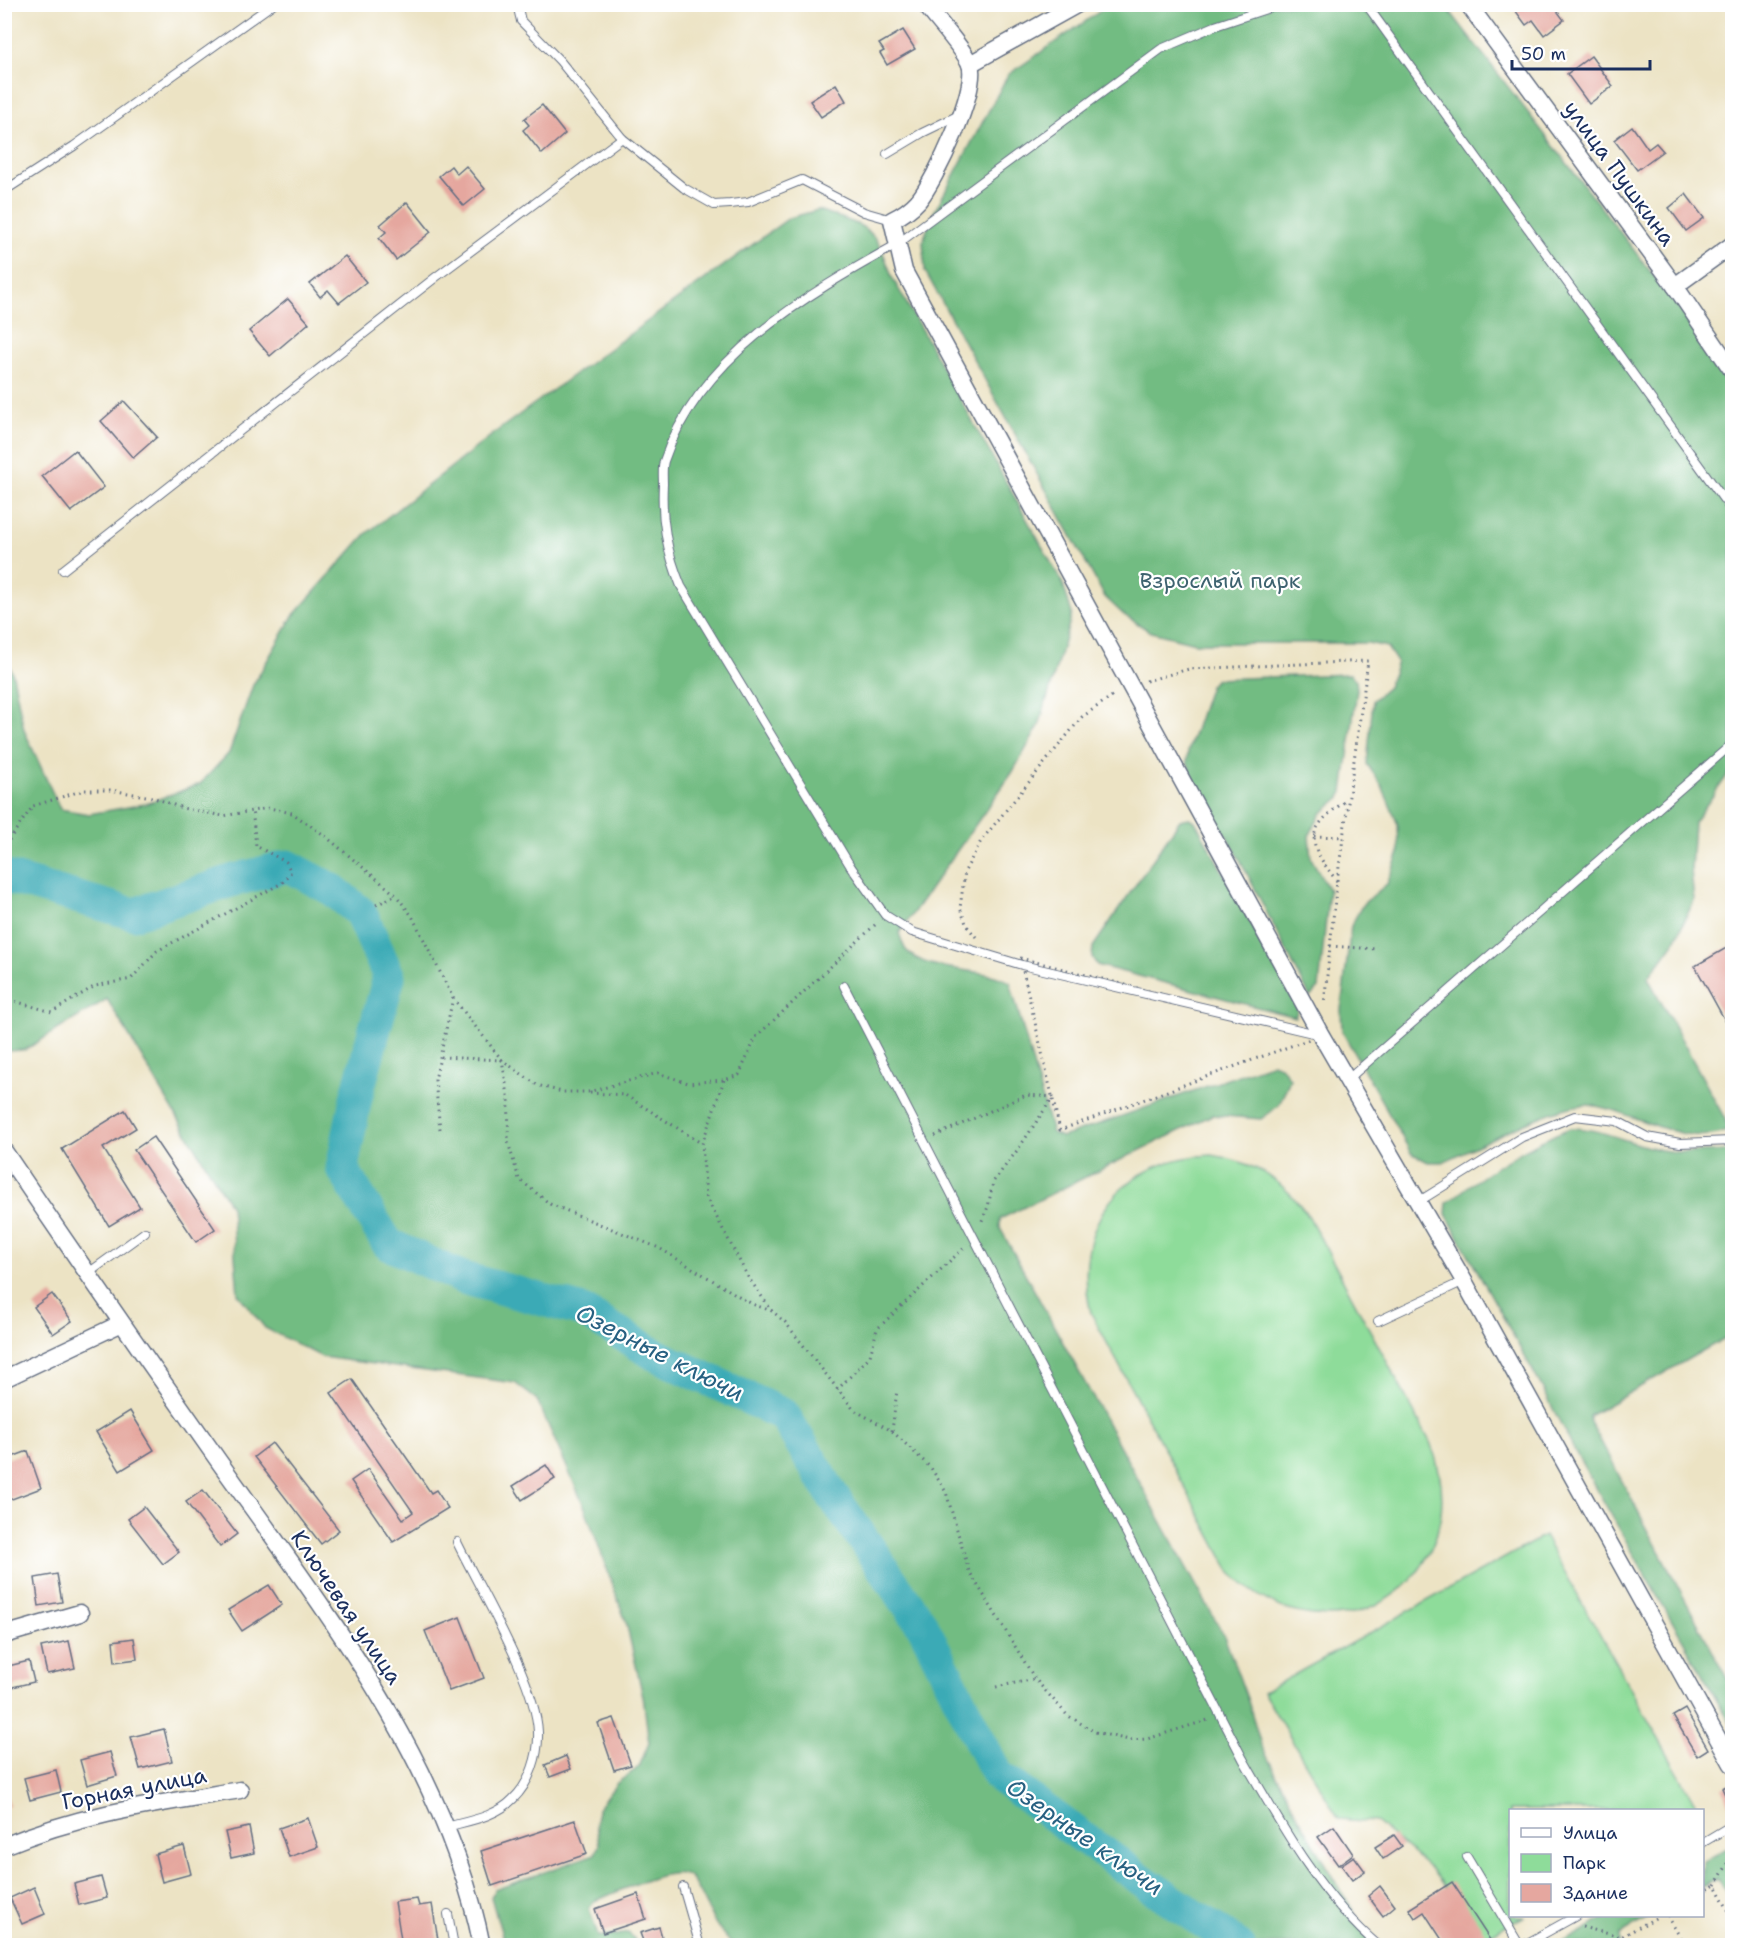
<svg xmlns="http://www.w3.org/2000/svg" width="1737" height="1950" viewBox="0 0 1737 1950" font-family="'Shantell Sans',sans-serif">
  <rect width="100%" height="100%" fill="#fff"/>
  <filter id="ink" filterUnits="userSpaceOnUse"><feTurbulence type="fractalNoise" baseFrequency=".0167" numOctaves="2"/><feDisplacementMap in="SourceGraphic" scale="12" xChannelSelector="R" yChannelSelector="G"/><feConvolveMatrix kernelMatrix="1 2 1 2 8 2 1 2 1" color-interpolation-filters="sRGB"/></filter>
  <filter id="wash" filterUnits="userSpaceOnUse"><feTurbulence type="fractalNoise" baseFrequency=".008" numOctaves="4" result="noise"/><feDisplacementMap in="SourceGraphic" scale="24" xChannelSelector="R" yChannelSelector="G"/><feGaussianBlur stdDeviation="1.35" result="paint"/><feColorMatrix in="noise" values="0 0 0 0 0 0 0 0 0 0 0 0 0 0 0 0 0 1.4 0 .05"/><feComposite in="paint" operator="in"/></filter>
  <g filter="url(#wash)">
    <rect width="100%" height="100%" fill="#ece3c4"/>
    <g fill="#8edc9a" stroke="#54867c" stroke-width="1.5">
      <path d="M1212,1155C1256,1162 1284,1181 1309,1217L1430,1442C1485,1578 1334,1676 1231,1573L1091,1313C1070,1225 1121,1158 1212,1155Z"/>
      <path d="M1544,1536L1699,1810H1510V1916H1525L1485,1937L1430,1868L1376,1822L1339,1819L1263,1692Z"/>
    </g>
    <g fill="#72bc82" stroke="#467670" stroke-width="1.5">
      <path d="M1109,5H1445L1704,341L1732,384V769L1694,822L1691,870L1694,900L1675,941L1648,978L1725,1119L1728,1130C1687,1151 1627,1107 1587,1105C1553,1104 1477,1147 1443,1162H1428L1411,1153L1342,1031L1341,1010L1351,926L1363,904L1387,884L1399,853L1398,825L1382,786L1367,764L1373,700L1388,687L1397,662L1387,647L1368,643H1195L1151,632L1124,615L1105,597L925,271L923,241L932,216L1008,75Z"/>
      <path d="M818,210C869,228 874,224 892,277L1063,584L1072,614L1039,726L1012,773L899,933C901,938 903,946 906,950C927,974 981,966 1010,982L1052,1133L1062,1137L1273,1063L1282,1067L1290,1079L1279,1105L1261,1119L1212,1115L1000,1219V1228L1224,1636L1248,1701L1261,1745L1299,1818L1373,1945H734C716,1930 710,1913 699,1892C696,1886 691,1877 685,1875C668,1867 612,1894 593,1902L589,1908L598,1936L604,1937L628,1933L634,1938L636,1945H505L491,1897L494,1890L595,1854L599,1845L596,1823L598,1808L617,1783L639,1767L649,1743L643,1696L626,1622L585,1508L537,1400L515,1383L322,1357L265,1328L238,1294L231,1207L107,999L25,1050L5,1051L4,652L13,675L24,730L60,809L89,814L145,804L200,784L229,753L253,685L293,616L366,534L501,428L789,218Z"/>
      <path d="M1350,674L1356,680L1357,690L1343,792L1339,799L1321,814L1309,836L1311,858L1329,890L1319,988L1310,997L1236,852L1193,778L1187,762L1188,751L1210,686L1216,679Z"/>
      <path d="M1189,818L1195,821L1298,1009L1295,1017L1097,965L1092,957L1093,947L1180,820Z"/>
      <path d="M1570,1128C1605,1128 1634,1147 1669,1151C1688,1154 1710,1151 1730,1151L1732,1154V1334L1589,1416V1419L1732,1688V1726L1573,1448L1544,1391L1446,1214L1447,1203C1485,1172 1524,1147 1570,1128Z"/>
      <path d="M1732,1845V1901L1717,1879L1702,1887L1703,1862Z"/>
      <path d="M1608,1916H1651L1620,1934V1945H1558Z"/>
    </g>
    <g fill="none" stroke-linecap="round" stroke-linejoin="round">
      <path stroke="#3aaab6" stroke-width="33" d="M4,876L134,914L231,881L288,866L333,890L361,913L389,977L356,1098L342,1168L388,1244L463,1278L583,1311L654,1354L784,1415L833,1496L923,1626L997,1775L1139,1878L1239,1946"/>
    </g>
    <g id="blocks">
      <g fill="#e5a79f">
        <path d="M1523,4H1552L1564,20L1544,35L1533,20L1526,25L1515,10Z"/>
        <path d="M903,30L915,49L887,65L880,53L884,51L879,44Z"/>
        <path d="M1591,56L1613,86L1589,104L1567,74Z"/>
        <path d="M836,84L846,101L821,117L810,101Z"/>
        <path d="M542,105L565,134L542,154L523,130L529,125L524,119Z"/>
        <path d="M1632,126L1648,149L1656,143L1663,151L1637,170L1614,140Z"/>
        <path d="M451,166L457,174L466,166L485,189L464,206L439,176Z"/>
        <path d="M1686,194L1704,218L1686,231L1669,208Z"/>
        <path d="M407,202L431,232L396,260L379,238L386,232L380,225Z"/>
        <path d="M345,256L366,282L339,303L328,290L320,297L310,284Z"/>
        <path d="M288,299L309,323L270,356L249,331Z"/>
        <path d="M124,401L157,437L133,458L101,421Z"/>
        <path d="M75,450L104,487L71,512L42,476Z"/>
        <path d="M1728,947L1732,954V1023L1728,1026L1695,966Z"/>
        <path d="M125,1110L136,1128L103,1148L140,1207L109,1226L62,1149Z"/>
        <path d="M153,1137L215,1229L196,1242L134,1150Z"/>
        <path d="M52,1294L72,1321L53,1334L34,1307Z"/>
        <path d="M352,1379L431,1493L436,1490L448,1508L393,1542L351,1481L368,1469L403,1519L413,1512L331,1393Z"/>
        <path d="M130,1411L154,1450L120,1471L96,1432Z"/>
        <path d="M272,1443L339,1530L321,1544L254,1457Z"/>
        <path d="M28,1451L41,1488L4,1502V1460Z"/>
        <path d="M546,1465L555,1479L522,1500L513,1486Z"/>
        <path d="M203,1490L237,1534L220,1547L186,1502Z"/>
        <path d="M144,1507L179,1552L163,1564L128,1519Z"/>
        <path d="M57,1574L62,1602L39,1606L35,1578Z"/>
        <path d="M269,1585L282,1605L242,1631L228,1610Z"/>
        <path d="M460,1617L484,1678L449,1691L425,1631Z"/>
        <path d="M134,1638L137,1659L115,1662L113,1641Z"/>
        <path d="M69,1641L75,1668L47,1674L41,1647Z"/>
        <path d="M29,1661L34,1682L4,1689V1667Z"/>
        <path d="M1685,1709L1708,1749L1697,1756L1673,1716Z"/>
        <path d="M614,1718L631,1765L614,1770L598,1723Z"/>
        <path d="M164,1729L172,1761L140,1769L131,1737Z"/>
        <path d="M110,1752L117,1776L87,1785L80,1760Z"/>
        <path d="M566,1756L571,1769L550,1777L545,1765Z"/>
        <path d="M56,1770L61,1792L30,1800L24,1778Z"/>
        <path d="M1732,1783V1804L1730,1805L1722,1788Z"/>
        <path d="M4,1788L10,1806L4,1807Z"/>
        <path d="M308,1818L318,1847L289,1857L279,1828Z"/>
        <path d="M575,1820L587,1854L492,1886L481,1851Z"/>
        <path d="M1334,1826L1353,1854L1338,1865L1318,1837Z"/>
        <path d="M249,1827L254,1853L231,1858L225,1832Z"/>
        <path d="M1394,1835L1402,1846L1383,1859L1375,1847Z"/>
        <path d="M184,1846L191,1874L162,1882L155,1854Z"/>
        <path d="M1354,1856L1365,1871L1352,1880L1341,1865Z"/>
        <path d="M101,1877L107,1898L79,1905L74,1884Z"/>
        <path d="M1452,1882L1494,1946H1446L1424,1912L1415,1918L1409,1909Z"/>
        <path d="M1380,1886L1395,1906L1383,1916L1368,1896Z"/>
        <path d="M34,1887L45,1914L22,1924L10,1898Z"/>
        <path d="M638,1894L646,1919L603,1933L595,1909Z"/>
        <path d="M417,1899L419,1906L432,1904L439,1946H402L395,1902Z"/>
        <path d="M659,1927L665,1946H645L640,1933Z"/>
      </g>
    </g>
  </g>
  <g filter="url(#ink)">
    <use href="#blocks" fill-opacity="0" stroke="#646e82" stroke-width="1.5"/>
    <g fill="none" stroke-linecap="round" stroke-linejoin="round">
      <g stroke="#646e82" stroke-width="10">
        <g id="service">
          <path d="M517,4L521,21L560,61L622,138L684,188L714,205L730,204L748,202L802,180L864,212L892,220"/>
          <path d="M1281,4L1215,26L1161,49L896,245C807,294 698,358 664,461C662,468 663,477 663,484C661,521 667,552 681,586L851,867L885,915L912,932L1022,965L1321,1035"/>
          <path d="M1366,4L1732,511"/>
          <path d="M887,154L922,133L959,115"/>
          <path d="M4,191L74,146L273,4"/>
          <path d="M63,570L436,277L622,138"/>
          <path d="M844,986L1243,1759C1281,1825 1320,1896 1379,1946"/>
          <path d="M1347,1080L1732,744"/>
          <path d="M1418,1202L1522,1137L1575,1116L1617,1121L1647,1137L1680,1143L1732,1141"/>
          <path d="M87,1274L145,1232"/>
          <path d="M1378,1321L1464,1281"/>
          <path d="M446,1827C468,1821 496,1817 513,1799C530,1783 539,1755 538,1732C536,1682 480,1590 457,1542"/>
          <path d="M1702,1843L1732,1825"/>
          <path d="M1467,1857L1520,1946"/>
          <path d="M683,1887L700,1946"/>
          <path d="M448,1914L454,1946"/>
          <path d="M1522,1946L1576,1916"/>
        </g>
      </g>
      <g stroke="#646e82" stroke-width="19">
        <g id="minor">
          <path d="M925,4C935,18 964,49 970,64C979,89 935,181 918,201C910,210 902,215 892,220L904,271L1321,1035L1464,1281L1732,1764"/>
          <path d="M1468,4L1675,286L1732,370"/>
          <path d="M970,64L1078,4"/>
          <path d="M1675,286L1732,245"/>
          <path d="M4,1151C75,1256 147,1360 220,1463C326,1612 445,1762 482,1946"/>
          <path d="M4,1379L120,1324"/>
          <path d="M4,1635L80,1613"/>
          <path d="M4,1846C84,1813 156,1804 240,1790"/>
        </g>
      </g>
      <g stroke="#646e82" stroke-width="3" stroke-dasharray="1.5 4.5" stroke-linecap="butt">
        <path d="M1146,681L1189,669L1368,661L1337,881L1324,1004"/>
        <path d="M1314,836L1344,837"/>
        <path d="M9,840L33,806L84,790H110L152,797L182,808L223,816L269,808L292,813L324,835L396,895L412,916L453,998L502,1060L537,1085L562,1092H588L658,1073L688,1083L724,1080L739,1075L756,1037L877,923"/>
        <path d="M1337,881C1306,842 1304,830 1347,800"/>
        <path d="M376,905L396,895"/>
        <path d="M976,937L967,926L960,908L965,871L981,841L1082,717L1115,694"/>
        <path d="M1330,946L1376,949"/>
        <path d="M1020,958L1321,1035L1060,1130Z"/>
        <path d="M4,998L52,1012L95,986L131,979L157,951L282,883L291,872L286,862L256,846L252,809"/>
        <path d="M441,1057L502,1060L509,1101L508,1142L519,1179L550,1204L659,1248L752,1304L772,1311L785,1322L854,1410L892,1431L931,1468L946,1492L969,1571L1035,1679L1067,1715L1095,1732L1129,1740L1147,1739L1208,1720"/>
        <path d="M724,1080L702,1144L706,1197L748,1277L772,1311"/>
        <path d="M590,1093L625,1095L701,1143"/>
        <path d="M440,1129L435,1080L453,998"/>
        <path d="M935,1136L1026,1095L1053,1097L1019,1148L993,1182L988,1207L981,1223"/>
        <path d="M837,1390L870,1356L877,1329L966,1246"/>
        <path d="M892,1431L897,1390"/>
        <path d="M996,1687L1035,1679"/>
        <path d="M1715,1885L1732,1857"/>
        <path d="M1702,1892L1715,1885L1732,1917"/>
        <path d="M1668,1916L1685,1946"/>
        <path d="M1582,1927L1621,1937"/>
        <path d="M1626,1946L1621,1937L1659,1916"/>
      </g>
      <use href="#service" stroke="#fff" stroke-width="8"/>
      <use href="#minor" stroke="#fff" stroke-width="16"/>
    </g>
  </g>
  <g text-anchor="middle" stroke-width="4.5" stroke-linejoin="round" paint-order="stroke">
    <g font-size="22" fill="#1b2f5e" stroke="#fff">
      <text transform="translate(1620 173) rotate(54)" y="8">улица Пушкина</text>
      <text transform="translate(347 1607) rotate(56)" y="8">Ключевая улица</text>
      <text transform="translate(134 1788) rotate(-11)" y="8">Горная улица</text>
    </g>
    <g font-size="22" fill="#3e6370" stroke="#fff">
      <text x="1220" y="588">Взрослый парк</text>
    </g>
    <g font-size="24" font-style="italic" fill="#276081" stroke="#fff">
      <text transform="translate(660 1353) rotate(27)" y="8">Озерные ключи</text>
      <text transform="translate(1085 1837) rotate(35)" y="8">Озерные ключи</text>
    </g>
  </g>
  <rect width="1737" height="1950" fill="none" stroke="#fff" stroke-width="24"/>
  <rect x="1509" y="1809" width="195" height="108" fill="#ffffff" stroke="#a4acbf" stroke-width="1.5"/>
  <rect x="1521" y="1828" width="30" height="9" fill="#ffffff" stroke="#a4acbf" stroke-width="1.5"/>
  <text x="1563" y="1839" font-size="18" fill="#1b2f5e">Улица</text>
  <rect x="1521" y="1854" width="30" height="18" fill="#8edc9a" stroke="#a4acbf" stroke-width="1.5"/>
  <text x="1563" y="1869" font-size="18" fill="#1b2f5e">Парк</text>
  <rect x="1521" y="1884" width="30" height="18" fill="#e5a79f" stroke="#a4acbf" stroke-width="1.5"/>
  <text x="1563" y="1899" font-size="18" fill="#1b2f5e">Здание</text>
  <path d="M1512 60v9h138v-9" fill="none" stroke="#1b2f5e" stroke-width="3"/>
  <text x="1521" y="60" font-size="18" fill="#1b2f5e" stroke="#ffffff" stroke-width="4.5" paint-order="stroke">50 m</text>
</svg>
